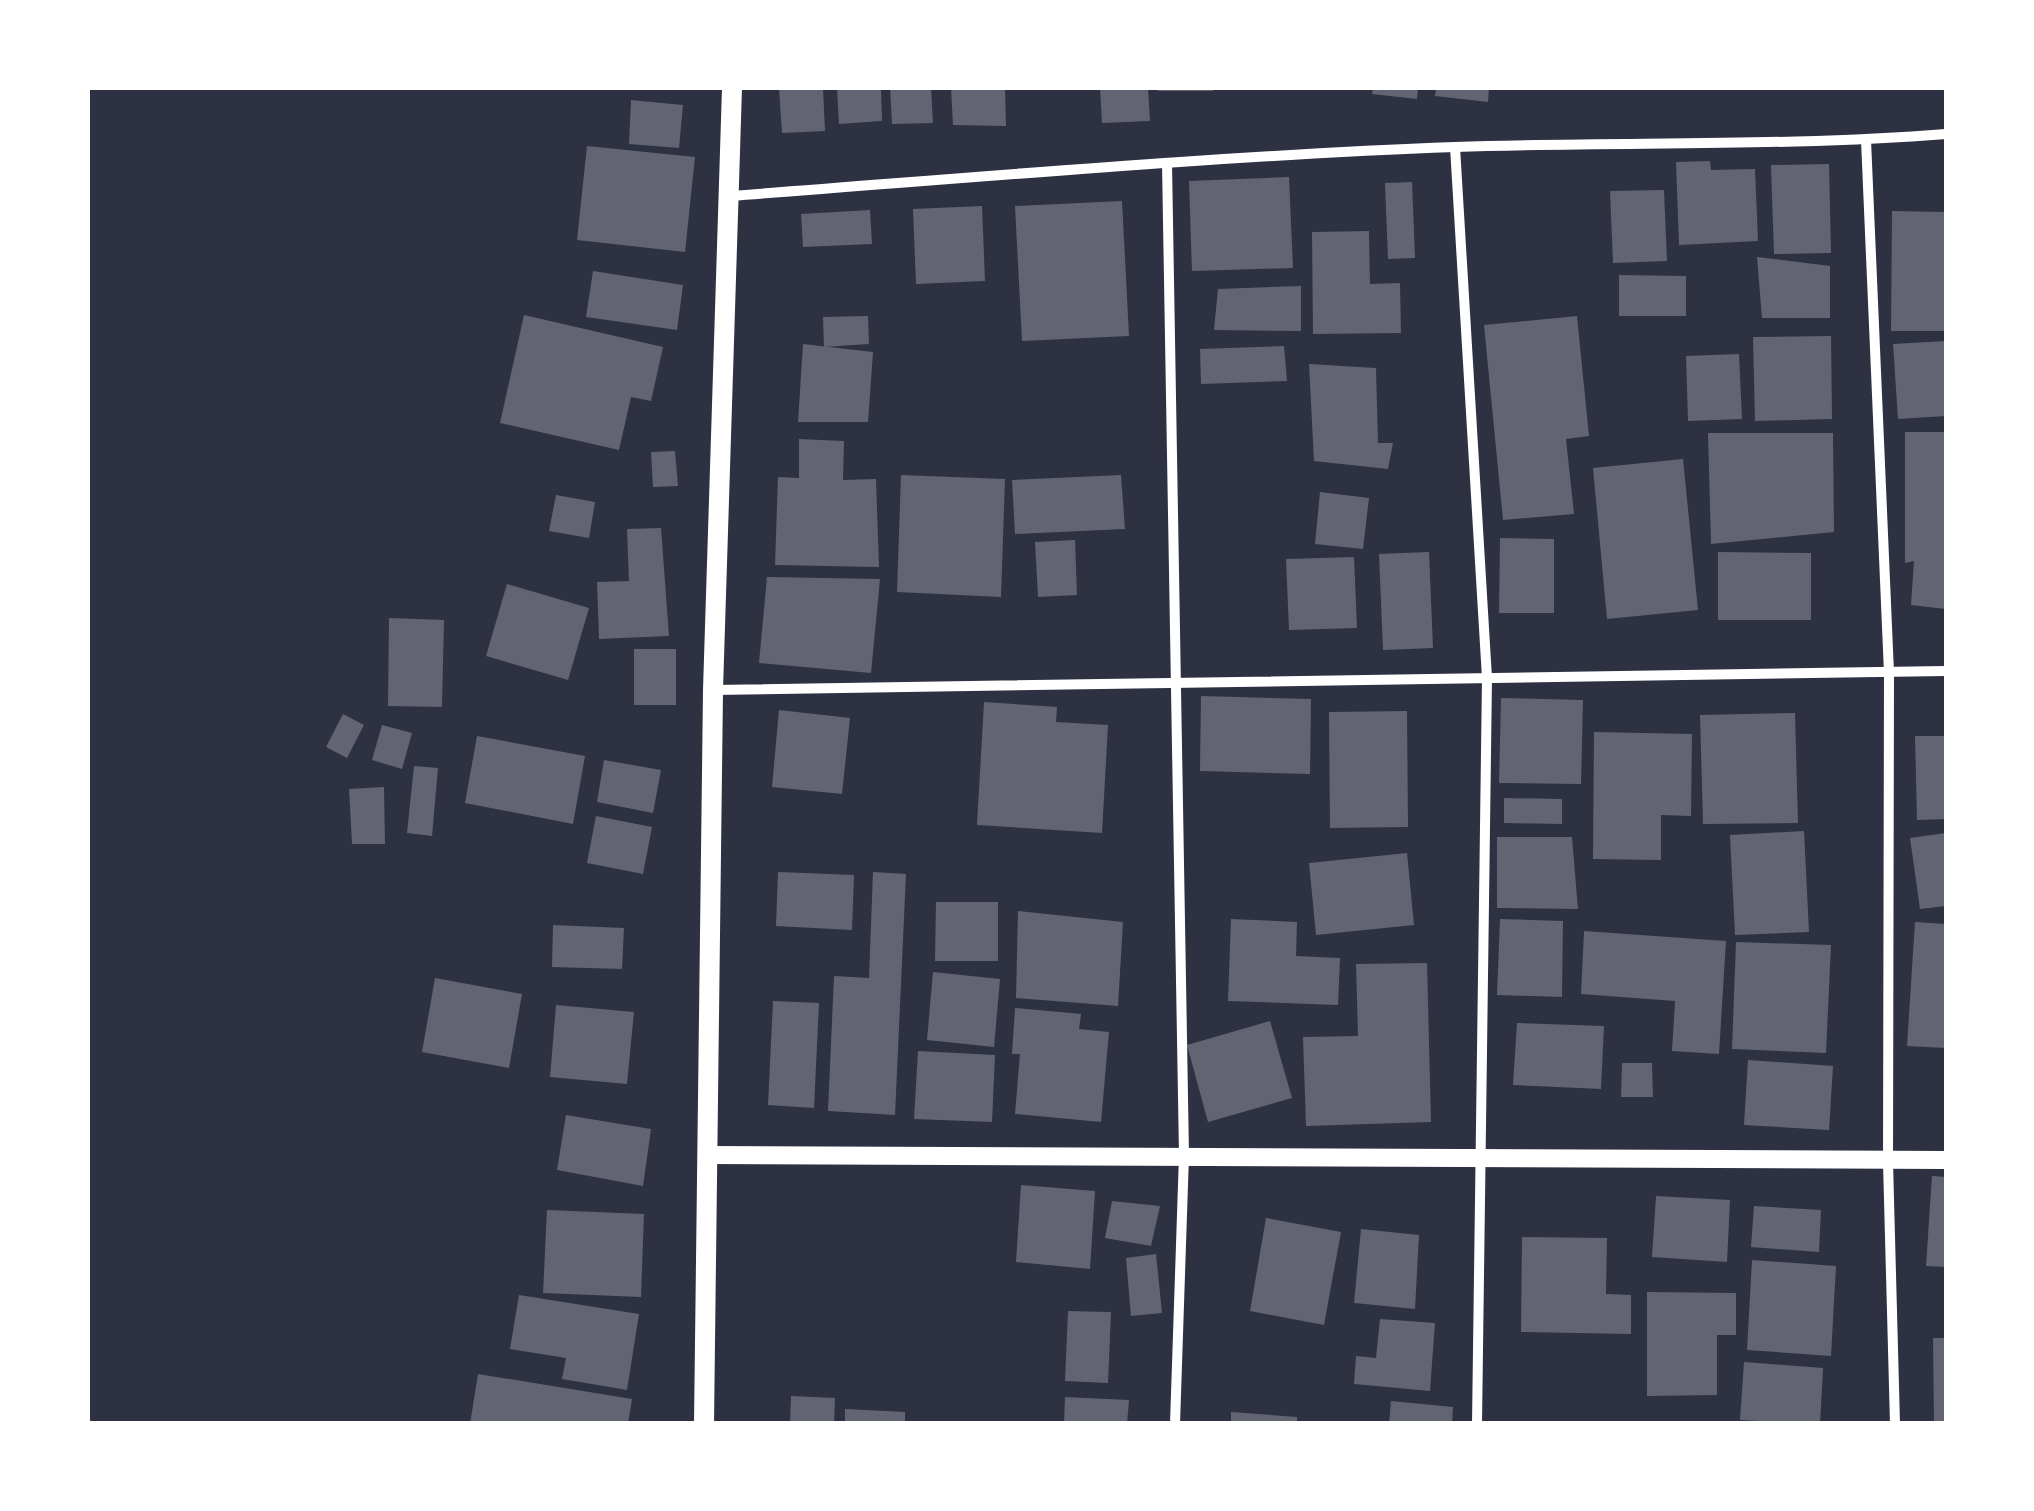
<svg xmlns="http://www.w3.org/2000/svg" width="2034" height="1511" viewBox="0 0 2034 1511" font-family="Barlow,sans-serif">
  <rect width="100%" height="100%" fill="#2d3142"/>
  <g fill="#626471">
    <path d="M779,88H823L825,131L782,133Z"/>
    <path d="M837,88H881L882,121L839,124Z"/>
    <path d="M890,88H931L933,123L892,124Z"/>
    <path d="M951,88H1005L1006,126L953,125Z"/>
    <path d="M1100,88H1148L1150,121L1102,123Z"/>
    <rect x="1158" y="88" width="55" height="3"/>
    <path d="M1373,88H1418L1417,99L1372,94Z"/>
    <path d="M1436,88H1489L1488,102L1435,96Z"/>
    <path d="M631,100L683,105L679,148L629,144Z"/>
    <path d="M587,146L695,157L685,252L577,240Z"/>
    <path d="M1710,161L1711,170L1755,169L1758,241L1679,245L1676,162Z"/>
    <path d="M1829,164L1831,253L1774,254L1771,165Z"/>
    <path d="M1289,177L1293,268L1192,271L1189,181Z"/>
    <path d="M1412,182L1415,258L1388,259L1385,183Z"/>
    <path d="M1664,190L1667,261L1613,263L1610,191Z"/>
    <path d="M1122,201L1129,336L1022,341L1015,206Z"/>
    <path d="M982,206L985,281L916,284L913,209Z"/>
    <path d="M870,210L872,244L803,247L801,214Z"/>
    <path d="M1892,211L1946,212V331H1891Z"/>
    <path d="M1369,231L1370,284L1400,283L1401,333L1313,334L1312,232Z"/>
    <path d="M1757,257L1830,266V318H1762Z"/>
    <path d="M593,271L683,285L677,330L586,317Z"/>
    <path d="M1619,275L1686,276V316H1619Z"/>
    <path d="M1301,286V331L1214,330L1218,289Z"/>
    <path d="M524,315L663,347L651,401L631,397L619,450L500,423Z"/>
    <path d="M868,316L869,344L824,347L823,317Z"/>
    <path d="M1577,316L1589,436L1566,439L1574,514L1503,520L1484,325Z"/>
    <path d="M1831,336L1832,419L1755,421L1753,337Z"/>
    <path d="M1946,341V416L1898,419L1893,344Z"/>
    <path d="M803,344L873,352L868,422H798Z"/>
    <path d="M1284,346L1287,381L1201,384L1200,349Z"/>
    <path d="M1739,354L1742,419L1688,421L1686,356Z"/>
    <path d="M1309,364L1376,368L1378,443H1393L1388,469L1314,461Z"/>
    <path d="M1905,432H1946V609L1911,605L1914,561L1905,563Z"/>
    <path d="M1708,433H1833L1834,532L1711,544Z"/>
    <path d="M799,439L844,441L843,480L876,479L879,567L775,565L778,477L799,478Z"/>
    <path d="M675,451L678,486L653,487L651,452Z"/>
    <path d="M1683,459L1698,610L1607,619L1593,468Z"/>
    <path d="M901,475L1005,479L1001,597L897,592Z"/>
    <path d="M1121,475L1125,529L1015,534L1012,480Z"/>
    <path d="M1320,492L1369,498L1363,549L1315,544Z"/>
    <path d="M556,495L595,502L589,538L549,531Z"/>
    <path d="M661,528L669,636L599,639L597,582L629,581L627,529Z"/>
    <path d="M1500,538L1554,539V613H1499Z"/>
    <path d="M1075,540L1077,595L1038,597L1035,542Z"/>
    <path d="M1429,552L1433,648L1383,650L1379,554Z"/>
    <path d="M1718,552L1811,553V620H1718Z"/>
    <path d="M1354,557L1357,628L1289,630L1286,559Z"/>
    <path d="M767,577L880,579L871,673L759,663Z"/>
    <path d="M507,584L589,608L568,680L486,656Z"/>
    <path d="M389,618L444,620L442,707L388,706Z"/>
    <rect x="634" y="649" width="42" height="56"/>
    <path d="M1201,696L1311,699L1310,774L1200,771Z"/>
    <path d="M1501,698L1583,700L1581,784L1499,783Z"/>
    <path d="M984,702L1057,707L1056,722L1108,725L1102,833L977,825Z"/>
    <path d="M779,710L850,718L842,794L772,787Z"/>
    <path d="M1407,711L1408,827L1330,828L1329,712Z"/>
    <path d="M1795,713L1798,823L1703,824L1700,715Z"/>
    <path d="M343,714L364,725L347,758L326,747Z"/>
    <path d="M382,725L412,733L402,769L372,760Z"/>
    <path d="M1594,732L1692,734L1691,816L1661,815V860L1593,859Z"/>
    <path d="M477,736L585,756L573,824L465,803Z"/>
    <path d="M1915,736H1946V819L1917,820Z"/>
    <path d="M604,760L661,770L653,813L597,802Z"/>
    <path d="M414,766L438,768L432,836L407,833Z"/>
    <path d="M384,787L385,844H352L349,789Z"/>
    <path d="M1504,798L1562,799V824L1504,823Z"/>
    <path d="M596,816L652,827L643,874L587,863Z"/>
    <path d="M1804,831L1809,932L1735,935L1730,835Z"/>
    <path d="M1946,833V906L1920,909L1910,838Z"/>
    <path d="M1497,837H1572L1578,909L1497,908Z"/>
    <path d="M1407,853L1414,925L1316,935L1309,863Z"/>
    <path d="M778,872L854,875L852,930L776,926Z"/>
    <path d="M873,872L906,874L895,1115L828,1111L834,976L869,978Z"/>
    <path d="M936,902H998V961H935Z"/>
    <path d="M1018,911L1123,922L1118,1006L1016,998Z"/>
    <path d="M1231,919L1297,922L1296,956L1340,958L1338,1005L1228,1001Z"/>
    <path d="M1500,919L1563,921L1562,997L1497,995Z"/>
    <path d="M1915,922L1946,924V1048L1907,1046Z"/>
    <path d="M553,925L624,928L622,969L552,967Z"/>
    <path d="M1584,931L1726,941L1719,1054L1672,1051L1675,1001L1581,994Z"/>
    <path d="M1736,942L1831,945L1826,1053L1732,1049Z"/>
    <path d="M1427,963L1431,1122L1306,1126L1303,1037L1358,1036L1356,964Z"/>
    <path d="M933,972L1000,979L994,1047L927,1040Z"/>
    <path d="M435,978L522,994L509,1068L422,1052Z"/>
    <path d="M773,1001L819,1003L814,1108L768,1105Z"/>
    <path d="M556,1005L634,1012L627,1084L550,1077Z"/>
    <path d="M1015,1008L1081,1014L1079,1029L1109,1032L1101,1122L1015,1114L1020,1054H1012Z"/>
    <path d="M1270,1021L1292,1098L1208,1122L1187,1045Z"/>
    <path d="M1517,1023L1604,1026L1601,1089L1513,1085Z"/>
    <path d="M918,1051L995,1055L992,1122L914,1119Z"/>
    <path d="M1748,1060L1833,1066L1829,1130L1744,1125Z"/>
    <path d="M1622,1063H1652L1653,1097H1621Z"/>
    <path d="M566,1115L651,1129L643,1186L557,1170Z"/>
    <path d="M1932,1176L1946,1177V1267L1926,1266Z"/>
    <path d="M1021,1185L1095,1191L1090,1269L1016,1262Z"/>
    <path d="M1656,1196L1730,1200L1727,1262L1652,1257Z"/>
    <path d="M1112,1201L1160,1206L1151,1246L1105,1238Z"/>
    <path d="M1754,1206L1821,1210L1819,1252L1751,1247Z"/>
    <path d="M547,1210L644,1214L641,1297L543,1293Z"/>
    <path d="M1266,1218L1341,1232L1324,1325L1250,1311Z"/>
    <path d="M1361,1229L1419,1235L1415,1309L1354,1303Z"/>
    <path d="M1522,1237L1607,1238L1606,1294L1631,1295V1334L1521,1332Z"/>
    <path d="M1156,1254L1162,1313L1131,1316L1126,1258Z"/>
    <path d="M1752,1260L1836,1266L1831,1356L1747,1350Z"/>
    <path d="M1647,1292L1736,1293V1335H1717V1395L1647,1396Z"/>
    <path d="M519,1295L639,1314L627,1390L562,1379L566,1358L510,1349Z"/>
    <path d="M1068,1311L1111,1312L1108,1383L1065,1381Z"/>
    <path d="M1380,1319L1435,1323L1430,1391L1354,1384L1356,1356L1376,1358Z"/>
    <path d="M1933,1338H1946V1424H1934Z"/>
    <path d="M1744,1362L1823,1368L1820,1424L1740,1420Z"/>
    <path d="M478,1374L632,1399L628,1424H470Z"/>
    <path d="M791,1396L835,1398L834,1424H790Z"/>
    <path d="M1065,1397L1129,1400L1127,1424H1064Z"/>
    <path d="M1391,1401L1453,1407L1452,1424H1389Z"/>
    <path d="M845,1409L905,1412V1424H845Z"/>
    <path d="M1231,1412L1297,1417V1424H1231Z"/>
  </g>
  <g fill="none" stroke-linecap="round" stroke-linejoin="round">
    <g stroke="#fff" stroke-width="10">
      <path d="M1866,140L1889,673L1888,1162L1895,1424"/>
      <path d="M1455,147L1487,678L1477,1424"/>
      <path d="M1167,163L1184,1155L1175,1424"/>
      <path d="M730,196C971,178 1213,156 1455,147C1619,141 1783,147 1946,134"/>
      <path d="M713,690L1946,671"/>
    </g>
    <path stroke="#fff" stroke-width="18" d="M709,1155L1946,1160"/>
    <path stroke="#fff" stroke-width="20" d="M704,1424L713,690L732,88"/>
  </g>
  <rect width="2034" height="1511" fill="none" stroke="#ffffff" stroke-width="180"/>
</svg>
